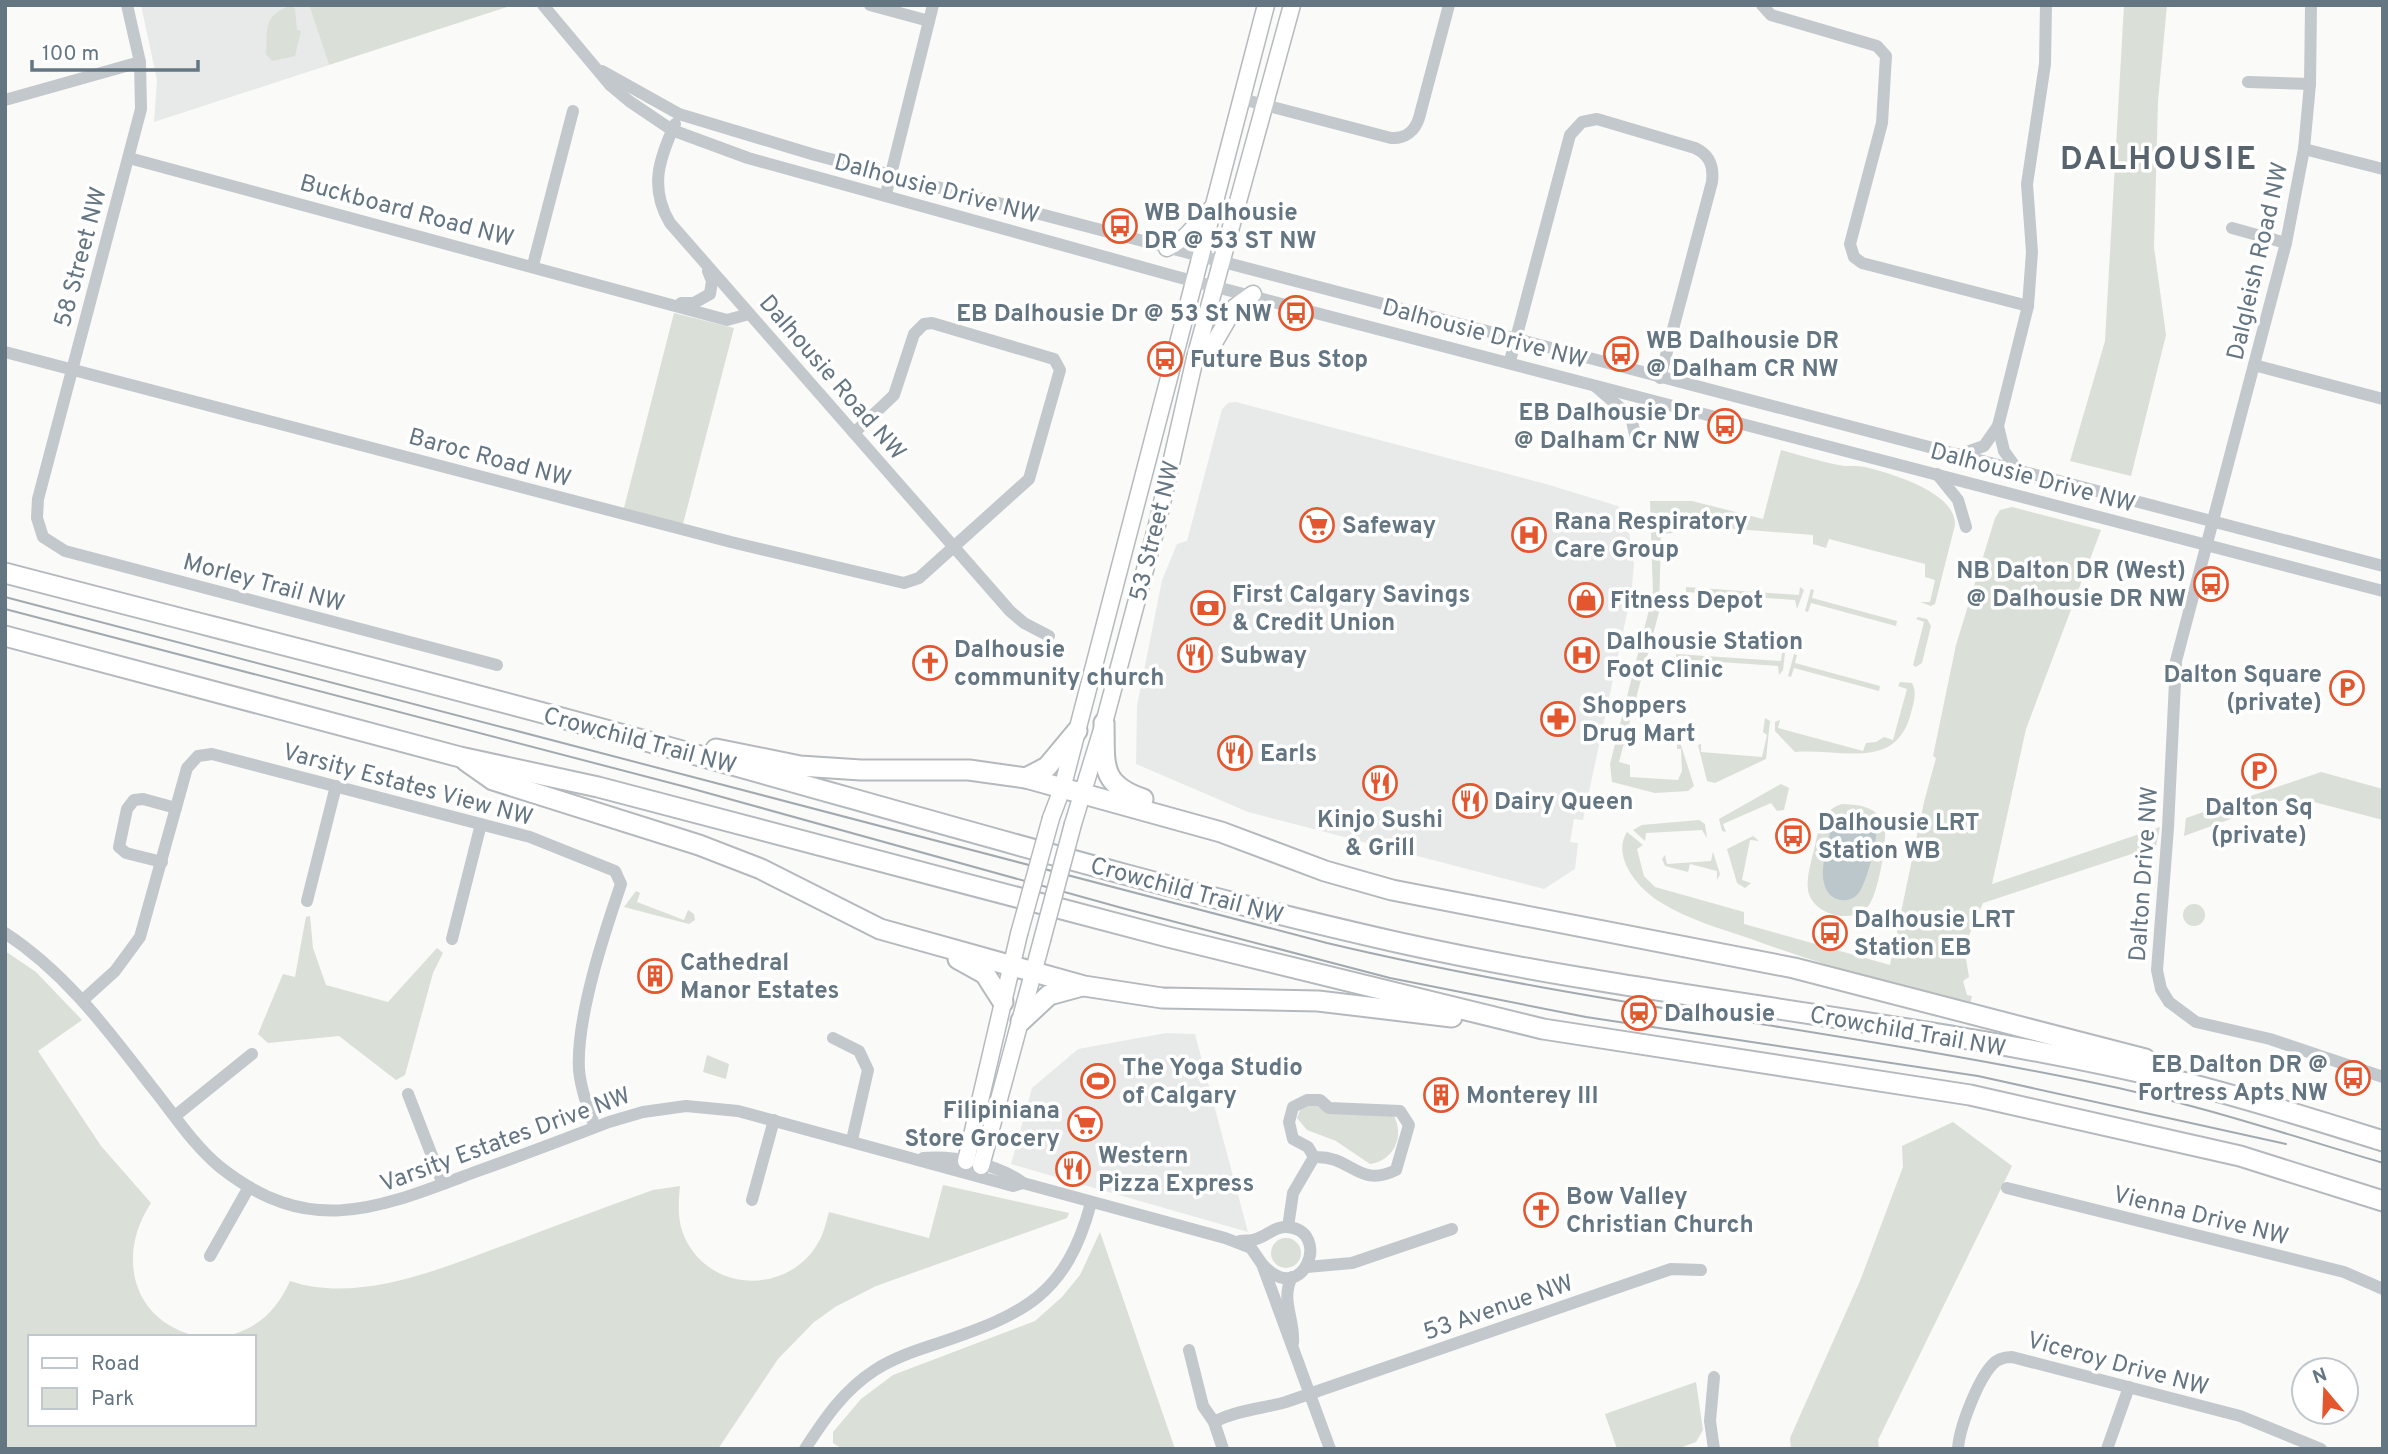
<svg xmlns="http://www.w3.org/2000/svg" width="2388" height="1454" viewBox="0 0 2388 1454" font-family="Overpass,sans-serif">
  <rect width="100%" height="100%" fill="#fafaf8"/>
  <g fill="#e8e9e9">
    <path d="M141,5H309L329,65L154,122L157,80Z"/>
    <path d="M1236,402L1546,484L1618,506L1628,526L1634,565L1631,595L1583,820L1574,819L1570,842L1578,843L1575,869L1544,889L1248,812L1136,764L1137,706L1162,580L1177,544L1187,541L1222,409L1228,403Z"/>
    <path d="M1166,1033L1195,1034L1248,1232L1011,1164L1032,1088L1078,1049Z"/>
  </g>
  <g fill="#dadfd7" fill-rule="evenodd">
    <path d="M291,5L295,9L297,30L301,31L295,56L272,61L266,54C268,25 263,17 291,5Z"/>
    <path d="M309,5H513L329,65Z"/>
    <path d="M2124,5H2167L2158,101L2154,247L2166,335L2131,476L2070,461L2105,341Z"/>
    <path d="M674,313L734,328L683,524L624,508Z"/>
    <path d="M1781,450C1800,455 1819,461 1838,465C1848,467 1856,465 1865,467C1892,474 1956,492 1955,525L1935,604L1931,606L1920,602H1930L1935,580L1925,577V564L1829,539L1826,548L1813,544V535L1674,524L1673,533L1661,534L1659,612L1619,762L1630,765V777L1678,780L1682,771L1681,749H1677V742H1680L1694,786L1688,791L1655,793L1612,782L1610,764L1653,594L1650,501H1692L1763,519Z"/>
    <path d="M2012,507L2101,530L2026,729L1992,884L2160,827L2156,846L1983,903L1964,947L1969,977L1963,981L1967,995L1972,996L1970,1005C1902,989 1826,966 1754,940C1723,929 1688,920 1660,902C1639,889 1611,857 1627,832L1643,845L1637,849L1644,876L1655,887L1744,912V924L1890,965L1924,802L1936,758L1933,756L1956,645L1995,518L2000,510Z"/>
    <path d="M1686,587L1799,595L1800,587L1804,590L1797,609L1795,600L1686,592Z"/>
    <path d="M1811,589L1814,590L1812,598L1897,621L1896,626L1811,603L1808,612L1805,611Z"/>
    <path d="M1918,617L1927,619L1931,626L1922,663L1916,667L1913,665L1924,622L1916,619Z"/>
    <path d="M1782,653H1785L1783,670L1779,675L1778,666L1676,659V654L1781,661Z"/>
    <path d="M1794,654L1797,655L1795,663L1880,686L1879,691L1794,668L1791,677L1788,676Z"/>
    <path d="M1900,682L1912,683C1917,692 1914,702 1911,713C1896,772 1841,748 1795,752L1775,731V722L1780,720L1778,728L1863,751L1866,743L1876,742L1884,737L1893,740L1907,689L1898,686Z"/>
    <path d="M1765,718L1770,721L1766,759L1715,783L1707,781L1698,745L1701,744V752L1762,757L1767,735L1763,732Z"/>
    <path d="M2321,772L2383,789V820L2310,801L2294,807V796L2184,836L2186,818Z"/>
    <path d="M1781,784L1789,788L1784,810L1777,811L1771,803L1723,824L1726,832L1722,831L1719,819Z"/>
    <path d="M1842,804C1863,805 1881,807 1885,831C1886,846 1878,893 1869,905C1853,926 1812,915 1808,890C1806,875 1813,856 1816,841C1820,824 1823,810 1842,804ZM1862,815L1876,827L1828,847L1832,823Z"/>
    <path d="M1699,820L1705,824L1707,838L1702,830L1646,833L1645,841L1633,830L1642,825Z"/>
    <path d="M1753,836L1759,841L1750,840L1742,880L1751,883L1745,888L1737,883L1727,849Z"/>
    <path d="M1713,852L1720,874L1717,880V871L1690,864L1688,872L1665,866L1662,859L1665,855L1667,864L1711,861Z"/>
    <path d="M636,891L640,893L637,902L684,920L688,910L694,914L695,920L689,924L624,907Z"/>
    <circle cx="2194" cy="915" r="11"/>
    <path d="M310,916L313,948L326,985L388,1002L437,948L443,953L433,973L405,1075L396,1080L339,1036L268,1043L258,1034L283,974L295,977L305,922L306,917Z"/>
    <path d="M5,951L36,972L82,1020L38,1051L101,1146L151,1203C115,1257 133,1325 202,1337H30V1424H254V1337H218C254,1333 276,1312 290,1281C361,1305 447,1266 513,1242C559,1224 606,1207 653,1190L680,1186C678,1207 677,1225 688,1244C717,1294 790,1292 818,1243C824,1234 826,1222 829,1212L929,1238L943,1185L1069,1213L1067,1218L876,1286L835,1307L813,1323L778,1359L718,1449H5Z"/>
    <path d="M707,1055L729,1064L726,1079L703,1072Z"/>
    <path d="M1106,1072L1109,1088L1098,1094L1085,1076Z"/>
    <path d="M1303,1103L1394,1116C1405,1137 1393,1161 1370,1164L1336,1141L1307,1130L1297,1118Z"/>
    <path d="M1953,1122L2012,1166L1878,1440L1879,1449H1791L1790,1438L1860,1281L1903,1167L1902,1146Z"/>
    <path d="M1100,1232L1175,1449H842L833,1443V1432L861,1399L893,1375L1035,1321L1062,1297L1080,1275Z"/>
    <circle cx="1286" cy="1253" r="15"/>
    <path d="M1696,1382L1703,1430L1696,1442L1677,1449H1617L1605,1414Z"/>
  </g>
  <path fill="#bbc7cb" d="M1848,814C1858,814 1873,816 1876,827C1879,837 1865,889 1857,895C1845,906 1827,899 1824,883C1820,866 1829,841 1832,823Z"/>
  <g fill="none" stroke-linecap="round" stroke-linejoin="round">
    <g stroke="#b5babe" stroke-width="19">
      <g id="major">
        <path d="M1167,248L1185,237L1213,207"/>
        <path d="M1195,358L1214,343L1235,307L1253,294"/>
        <path d="M1051,818L1062,789L1266,5"/>
        <path d="M1073,824L1104,723L1157,525L1195,358L1292,5"/>
        <path d="M966,1161L1019,934"/>
        <path d="M981,1166L1042,940"/>
      </g>
    </g>
    <g stroke="#b4b9bd" stroke-width="23">
      <g id="highway">
        <path d="M5,573C211,627 418,678 624,735C881,805 1136,883 1396,942C1656,1000 1923,1020 2182,1082C2250,1099 2316,1120 2383,1141"/>
        <path d="M5,636L460,757L598,787L1168,937L1543,1029L1970,1095L2240,1156L2383,1201"/>
        <path d="M1104,723C1105,764 1099,784 1143,799"/>
        <path d="M716,749L800,766L861,770H969L1026,778L1221,832L1325,871L1392,890L1794,968L2145,1059L2171,1078"/>
        <path d="M466,761L493,780L699,845L761,869L880,929L1084,986L1162,998L1318,1001L1452,1017"/>
        <path d="M1026,778L1047,767L1077,731"/>
        <path d="M958,959L985,974L1003,1002"/>
        <path d="M1021,1021L1049,995L1082,986"/>
      </g>
    </g>
    <g stroke="#c3c8cc" stroke-width="12">
      <path d="M127,5L140,62L141,109L38,499L37,518L43,537L65,551L497,665"/>
      <path d="M543,5L610,85L629,101L672,130L748,158L1174,276L2383,591"/>
      <path d="M870,5L929,21"/>
      <path d="M1762,5L1771,15L1877,46L1886,56L1882,123L1850,244L1854,257L1862,263L2028,306"/>
      <path d="M2311,5L2310,84L2304,149L2286,243L2176,661L2168,828L2157,970L2161,989L2169,1002L2196,1022L2270,1039L2383,1077"/>
      <path d="M602,71L679,114L815,155L2383,566"/>
      <path d="M2248,82L2310,84"/>
      <path d="M1242,99L1391,138C1405,139 1415,131 1419,118L1449,5"/>
      <path d="M5,100L140,62"/>
      <path d="M675,124C659,159 649,188 670,223L1010,611L1024,623L1049,636"/>
      <path d="M2304,149L2383,169"/>
      <path d="M129,158L727,320L749,314"/>
      <path d="M886,194L933,5"/>
      <path d="M2232,228L2286,243"/>
      <path d="M533,265L573,111"/>
      <path d="M681,303H694L710,294L712,281L708,271"/>
      <path d="M5,352L731,542L904,583L919,578L1029,479L1060,370L1054,359L932,323L924,324L914,334L894,395L854,433"/>
      <path d="M1510,361L1570,135L1582,122L1597,119L1695,148C1710,155 1714,166 1712,182L1660,378"/>
      <path d="M2254,365L2383,399"/>
      <path d="M1595,386L1631,417L1637,443"/>
      <path d="M1998,426L2004,451L2019,472"/>
      <path d="M1958,455L1984,446L1998,426L2028,306L2032,252L2027,184L2045,64L2046,5"/>
      <path d="M1937,474L1958,500L1966,527"/>
      <path d="M162,862L126,853L119,847L127,809L134,800L143,799L176,808"/>
      <path d="M307,901L336,786"/>
      <path d="M5,933C66,973 107,1029 151,1086C173,1113 193,1145 220,1167C311,1239 379,1208 475,1172C520,1156 565,1139 609,1122L643,1112L686,1106L738,1111L1013,1186L1023,1183"/>
      <path d="M452,939L481,824"/>
      <path d="M83,1000L115,971L140,937L187,768L198,756L212,754L530,837L615,871L621,884C604,934 576,1018 579,1070C581,1090 588,1108 595,1127"/>
      <path d="M833,1038L859,1051L868,1070L852,1140"/>
      <path d="M408,1094L443,1184"/>
      <path d="M1307,1100H1320L1329,1108L1400,1111L1409,1125L1396,1170C1358,1189 1352,1155 1314,1157L1308,1147L1293,1139L1289,1122L1293,1107Z"/>
      <path d="M175,1116L252,1054"/>
      <path d="M923,1158C953,1155 998,1164 1023,1183L1225,1238L1251,1248L1262,1264L1330,1449"/>
      <path d="M2007,1188L2344,1272L2383,1289"/>
      <path d="M752,1200L774,1120"/>
      <path d="M1288,1227L1293,1193L1314,1157"/>
      <path d="M1240,1241C1245,1240 1251,1241 1256,1239C1267,1236 1275,1226 1287,1227C1333,1230 1303,1309 1263,1265"/>
      <path d="M210,1256L249,1187"/>
      <path d="M1307,1267L1352,1263L1452,1229"/>
      <path d="M1292,1277C1280,1300 1295,1319 1293,1343"/>
      <path d="M1189,1350L1203,1406L1214,1422L1223,1449"/>
      <path d="M1714,1377L1710,1421L1714,1449"/>
      <path d="M1214,1422C1237,1410 1261,1409 1286,1402L1671,1269L1701,1270"/>
      <path d="M805,1449C825,1418 844,1390 875,1370C895,1357 918,1350 939,1343C1024,1314 1066,1296 1091,1203"/>
      <path d="M1958,1449C1959,1428 1978,1380 1992,1365C1997,1359 2004,1357 2012,1357L2240,1416L2321,1449"/>
      <path d="M2107,1449L2129,1387"/>
    </g>
    <use href="#major" stroke="#fff" stroke-width="16"/>
    <use href="#highway" stroke="#fff" stroke-width="19"/>
    <g stroke="#a2aab0" stroke-width="2">
      <path d="M5,597L1327,943C1579,1003 1837,1030 2090,1082C2190,1102 2286,1134 2383,1163"/>
      <path d="M5,609L686,787L1122,908L1390,978L1586,1017L1978,1076L2286,1144"/>
    </g>
    <g stroke="#b5babe" stroke-width="19" stroke-linecap="butt">
      <g id="major-bridge">
        <path d="M1019,934L1051,818"/>
        <path d="M1042,940L1073,824"/>
      </g>
    </g>
    <use href="#major-bridge" stroke="#fff" stroke-width="16"/>
  </g>
  <defs>
    <g id="bus-ring" transform="scale(1.75)"><circle r="9.5" fill="#fff" stroke="#e4572e" stroke-width="1.5"/><path d="M-5-6H5V4H4V6H2V4H-2V6H-4V4H-5ZM-3.5-4V0h7V-4ZM-3.5 1.2v1.5H-2V1.2ZM2 1.2v1.5H3.5V1.2Z" fill="#e4572e"/></g>
    <g id="supermarket-ring" transform="scale(1.75)"><circle r="9.5" fill="#fff" stroke="#e4572e" stroke-width="1.5"/><path d="M-6-5.5h2.5l.6 2H6L4.5 2H-2.5L-4.4-4H-6ZM-1.5 3.2a1.3 1.3 0 1 0 .1 0ZM3 3.2a1.3 1.3 0 1 0 .1 0Z" fill="#e4572e"/></g>
    <g id="hospital-ring" transform="scale(1.75)"><circle r="9.5" fill="#fff" stroke="#e4572e" stroke-width="1.5"/><path d="M-5-5h3v3.5h4V-5h3V5h-3V1.5h-4V5h-3Z" fill="#e4572e"/></g>
    <g id="shop-ring" transform="scale(1.75)"><circle r="9.5" fill="#fff" stroke="#e4572e" stroke-width="1.5"/><path d="M-5-2.5h2.3a2.7 3.5 0 0 1 5.4 0H5L5.5 6h-11ZM-1.5-2.5h3a1.5 2.3 0 0 0-3 0Z" fill="#e4572e"/></g>
    <g id="bank-ring" transform="scale(1.75)"><circle r="9.5" fill="#fff" stroke="#e4572e" stroke-width="1.5"/><path d="M-6-4H6V4H-6ZM0-2.3a2.3 2.3 0 1 0 0 4.6a2.3 2.3 0 1 0 0-4.6Z" fill="#e4572e"/></g>
    <g id="restaurant-ring" transform="scale(1.75)"><circle r="9.5" fill="#fff" stroke="#e4572e" stroke-width="1.5"/><path d="M-5-6h1v4h1v-4h1v4h1v-4h1v5L-1.5 .5V6h-2V.5L-5-1ZM5-6V6H3V1.5H1.5Q1.5-4 5-6Z" fill="#e4572e"/></g>
    <g id="church-ring" transform="scale(1.75)"><circle r="9.5" fill="#fff" stroke="#e4572e" stroke-width="1.5"/><path d="M-1.2-6h2.4v3.5h3.3v2.4h-3.3V6h-2.4V-.1h-3.3v-2.4h3.3Z" fill="#e4572e"/></g>
    <g id="parking-ring" transform="scale(1.75)"><circle r="9.5" fill="#fff" stroke="#e4572e" stroke-width="1.5"/><path d="M-3.5-5.5H1a3.5 3.5 0 0 1 0 7H-1V5.5H-3.5ZM-1-3.4V-.6H.8a1.4 1.4 0 0 0 0-2.8Z" fill="#e4572e"/></g>
    <g id="pharmacy-ring" transform="scale(1.75)"><circle r="9.5" fill="#fff" stroke="#e4572e" stroke-width="1.5"/><path d="M-2-6h4v4h4v4h-4v4h-4v-4h-4v-4h4Z" fill="#e4572e"/></g>
    <g id="building-ring" transform="scale(1.75)"><circle r="9.5" fill="#fff" stroke="#e4572e" stroke-width="1.5"/><path d="M-4-6H4V6H1V3H-1V6H-4ZM-2.5-4.3h1.7v1.8h-1.7ZM.8-4.3h1.7v1.8H.8ZM-2.5-1h1.7V.8h-1.7ZM.8-1h1.7V.8H.8Z" fill="#e4572e"/></g>
    <g id="station-ring" transform="scale(1.75)"><circle r="9.5" fill="#fff" stroke="#e4572e" stroke-width="1.5"/><path d="M-3-6H3Q5-6 5-4V2Q5 4 3 4L4.5 6H3L1.5 4h-3L-3 6H-4.5L-3 4Q-5 4-5 2V-4Q-5-6-3-6ZM-3.5-4v3h7v-3ZM-3.5 1v1.5H-2V1ZM2 1v1.5H3.5V1Z" fill="#e4572e"/></g>
    <g id="stadium-ring" transform="scale(1.75)"><circle r="9.5" fill="#fff" stroke="#e4572e" stroke-width="1.5"/><path d="M0-5a6.5 5 0 1 0 0 10a6.5 5 0 1 0 0-10ZM-3.5-1.8h7v3.6h-7Z" fill="#e4572e"/></g>
  </defs>
  <g fill-rule="evenodd">
    <use href="#bus-ring" x="1120" y="226"/>
    <use href="#bus-ring" x="1296" y="313"/>
    <use href="#bus-ring" x="1621" y="354"/>
    <use href="#bus-ring" x="1165" y="359"/>
    <use href="#bus-ring" x="1725" y="426"/>
    <use href="#supermarket-ring" x="1317" y="525"/>
    <use href="#hospital-ring" x="1529" y="535"/>
    <use href="#bus-ring" x="2211" y="584"/>
    <use href="#shop-ring" x="1586" y="600"/>
    <use href="#bank-ring" x="1208" y="608"/>
    <use href="#restaurant-ring" x="1195" y="655"/>
    <use href="#hospital-ring" x="1582" y="655"/>
    <use href="#church-ring" x="930" y="663"/>
    <use href="#parking-ring" x="2347" y="688"/>
    <use href="#pharmacy-ring" x="1558" y="719"/>
    <use href="#restaurant-ring" x="1235" y="753"/>
    <use href="#parking-ring" x="2259" y="771"/>
    <use href="#restaurant-ring" x="1380" y="783"/>
    <use href="#restaurant-ring" x="1470" y="801"/>
    <use href="#bus-ring" x="1793" y="836"/>
    <use href="#bus-ring" x="1830" y="933"/>
    <use href="#building-ring" x="655" y="976"/>
    <use href="#station-ring" x="1639" y="1013"/>
    <use href="#bus-ring" x="2353" y="1078"/>
    <use href="#stadium-ring" x="1098" y="1081"/>
    <use href="#building-ring" x="1441" y="1095"/>
    <use href="#supermarket-ring" x="1085" y="1124"/>
    <use href="#restaurant-ring" x="1073" y="1169"/>
    <use href="#church-ring" x="1541" y="1210"/>
  </g>
  <g text-anchor="middle" stroke-width="7" stroke-linejoin="round" paint-order="stroke">
    <g font-size="24" fill="#657683" stroke="#fff">
      <text transform="translate(937 188) rotate(15)" y="8">Dalhousie Drive NW</text>
      <text transform="translate(407 210) rotate(15)" y="8">Buckboard Road NW</text>
      <text transform="translate(80 257) rotate(-75)" y="8">58 Street NW</text>
      <text transform="translate(2257 261) rotate(-77)" y="8">Dalgleish Road NW</text>
      <text transform="translate(1485 333) rotate(15)" y="8">Dalhousie Drive NW</text>
      <text transform="translate(833 377) rotate(49)" y="8">Dalhousie Road NW</text>
      <text transform="translate(490 457) rotate(15)" y="8">Baroc Road NW</text>
      <text transform="translate(2033 477) rotate(15)" y="8">Dalhousie Drive NW</text>
      <text transform="translate(1154 531) rotate(-76)" y="8">53 Street NW</text>
      <text transform="translate(264 582) rotate(15)" y="8">Morley Trail NW</text>
      <text transform="translate(640 740) rotate(15)" y="8">Crowchild Trail NW</text>
      <text transform="translate(408 784) rotate(15)" y="8">Varsity Estates View NW</text>
      <text transform="translate(2143 874) rotate(-86)" y="8">Dalton Drive NW</text>
      <text transform="translate(1187 890) rotate(15)" y="8">Crowchild Trail NW</text>
      <text transform="translate(1908 1031) rotate(10)" y="8">Crowchild Trail NW</text>
      <text transform="translate(505 1139) rotate(-20)" y="8">Varsity Estates Drive NW</text>
      <text transform="translate(2201 1215) rotate(14)" y="8">Vienna Drive NW</text>
      <text transform="translate(1498 1307) rotate(-19)" y="8">53 Avenue NW</text>
      <text transform="translate(2118 1363) rotate(15)" y="8">Viceroy Drive NW</text>
    </g>
    <g font-size="24" font-weight="bold" fill="#657683" stroke="#fff" text-anchor="start">
      <text x="1144" y="220">WB Dalhousie<tspan x="1144" dy="28">DR @ 53 ST NW</tspan></text>
      <text x="1272" y="321" text-anchor="end">EB Dalhousie Dr @ 53 St NW</text>
      <text x="1646" y="348">WB Dalhousie DR<tspan x="1646" dy="28">@ Dalham CR NW</tspan></text>
      <text x="1190" y="367">Future Bus Stop</text>
      <text x="1700" y="420" text-anchor="end">EB Dalhousie Dr<tspan x="1700" dy="28">@ Dalham Cr NW</tspan></text>
      <text x="1554" y="529">Rana Respiratory<tspan x="1554" dy="28">Care Group</tspan></text>
      <text x="1342" y="533">Safeway</text>
      <text x="2186" y="578" text-anchor="end">NB Dalton DR (West)<tspan x="2186" dy="28">@ Dalhousie DR NW</tspan></text>
      <text x="1232" y="602">First Calgary Savings<tspan x="1232" dy="28">&amp; Credit Union</tspan></text>
      <text x="1610" y="608">Fitness Depot</text>
      <text x="1606" y="649">Dalhousie Station<tspan x="1606" dy="28">Foot Clinic</tspan></text>
      <text x="954" y="657">Dalhousie<tspan x="954" dy="28">community church</tspan></text>
      <text x="1220" y="663">Subway</text>
      <text x="2322" y="682" text-anchor="end">Dalton Square<tspan x="2322" dy="28">(private)</tspan></text>
      <text x="1582" y="713">Shoppers<tspan x="1582" dy="28">Drug Mart</tspan></text>
      <text x="1260" y="761">Earls</text>
      <text x="1494" y="809">Dairy Queen</text>
      <text x="2259" y="815" text-anchor="middle">Dalton Sq<tspan x="2259" dy="28">(private)</tspan></text>
      <text x="1380" y="827" text-anchor="middle">Kinjo Sushi<tspan x="1380" dy="28">&amp; Grill</tspan></text>
      <text x="1818" y="830">Dalhousie LRT<tspan x="1818" dy="28">Station WB</tspan></text>
      <text x="1854" y="927">Dalhousie LRT<tspan x="1854" dy="28">Station EB</tspan></text>
      <text x="680" y="970">Cathedral<tspan x="680" dy="28">Manor Estates</tspan></text>
      <text x="1664" y="1021">Dalhousie</text>
      <text x="2328" y="1072" text-anchor="end">EB Dalton DR @<tspan x="2328" dy="28">Fortress Apts NW</tspan></text>
      <text x="1122" y="1075">The Yoga Studio<tspan x="1122" dy="28">of Calgary</tspan></text>
      <text x="1466" y="1103">Monterey III</text>
      <text x="1060" y="1118" text-anchor="end">Filipiniana<tspan x="1060" dy="28">Store Grocery</tspan></text>
      <text x="1098" y="1163">Western<tspan x="1098" dy="28">Pizza Express</tspan></text>
      <text x="1566" y="1204">Bow Valley<tspan x="1566" dy="28">Christian Church</tspan></text>
    </g>
    <g font-size="32" font-weight="bold" letter-spacing="2" fill="#57646e" stroke="#fff">
      <text x="2159" y="169">DALHOUSIE</text>
    </g>
  </g>
  <rect width="2388" height="1454" fill="none" stroke="#657683" stroke-width="14"/>
  <rect x="28" y="1335" width="228" height="91" fill="#ffffff" stroke="#c1c8cd" stroke-width="2"/>
  <rect x="42" y="1358" width="35" height="10" fill="#ffffff" stroke="#c1c8cd" stroke-width="2"/>
  <text x="91" y="1370" font-size="21" fill="#657683">Road</text>
  <rect x="42" y="1388" width="35" height="21" fill="#dadfd7" stroke="#c1c8cd" stroke-width="2"/>
  <text x="91" y="1405" font-size="21" fill="#657683">Park</text>
  <g transform="translate(2325 1391) rotate(341)"><circle r="33" fill="#ffffff" stroke="#c1c8cd" stroke-width="2"/>
  <path d="M0-5L12 26L0 18L-12 26Z" fill="#e4572e"/>
  <text y="-10" font-size="19" font-weight="bold" text-anchor="middle" fill="#657683">N</text>
  </g>
  <path d="M32 60v10h166v-10" fill="none" stroke="#657683" stroke-width="3.5"/>
  <text x="42" y="60" font-size="21" fill="#657683" stroke="#ffffff" stroke-width="5" paint-order="stroke">100 m</text>
</svg>
